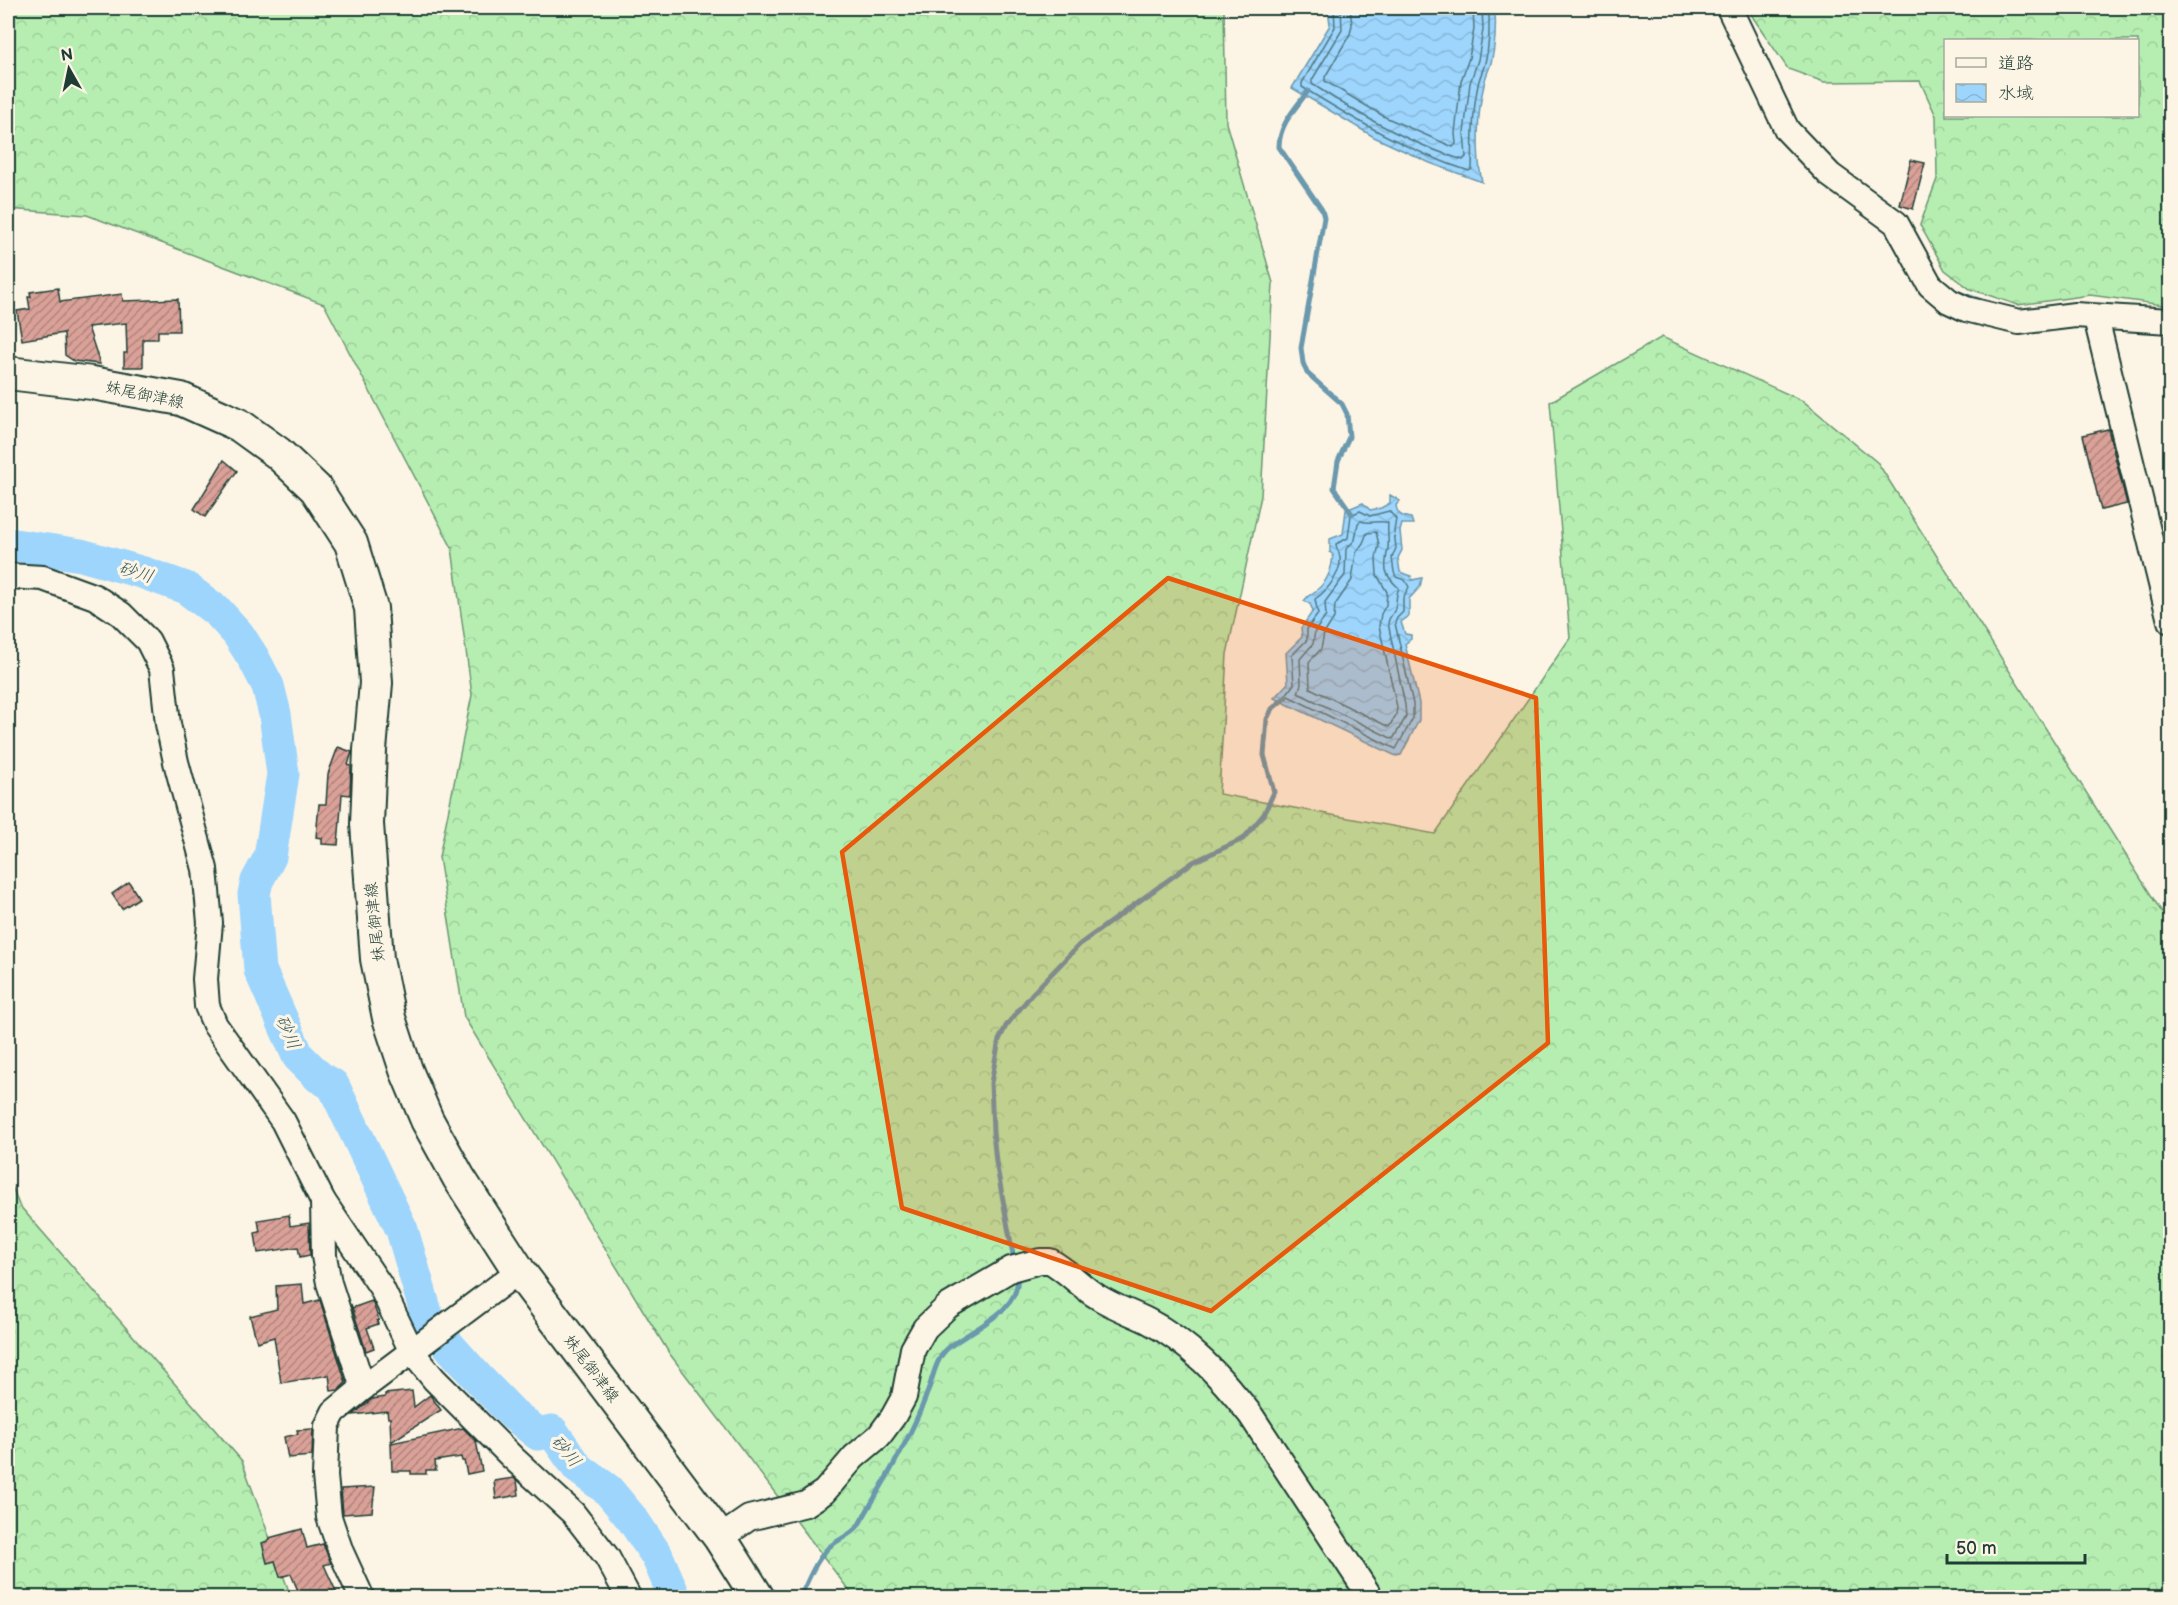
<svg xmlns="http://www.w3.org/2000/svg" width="2178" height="1605" viewBox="0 0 2178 1605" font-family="'Balsamiq Sans','Klee One',sans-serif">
  <defs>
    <pattern id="forest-crowns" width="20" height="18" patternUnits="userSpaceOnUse" patternTransform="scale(1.5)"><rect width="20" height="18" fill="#b6eeb1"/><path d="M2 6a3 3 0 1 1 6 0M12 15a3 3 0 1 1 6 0" fill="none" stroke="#9ccd99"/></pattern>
    <pattern id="water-waves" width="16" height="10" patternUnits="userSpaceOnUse" patternTransform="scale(1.5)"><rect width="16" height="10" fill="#9dd5fd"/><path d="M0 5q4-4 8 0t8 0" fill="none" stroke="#87b8d9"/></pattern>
    <pattern id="building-hatch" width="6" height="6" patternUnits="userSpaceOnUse" patternTransform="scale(1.5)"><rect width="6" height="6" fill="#daa198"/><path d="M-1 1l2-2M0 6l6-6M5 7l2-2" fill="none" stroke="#b0847d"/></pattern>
  </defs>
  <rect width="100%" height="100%" fill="#fcf5e5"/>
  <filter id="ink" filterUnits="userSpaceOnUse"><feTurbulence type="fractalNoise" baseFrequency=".0167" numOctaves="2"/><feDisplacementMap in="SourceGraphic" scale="12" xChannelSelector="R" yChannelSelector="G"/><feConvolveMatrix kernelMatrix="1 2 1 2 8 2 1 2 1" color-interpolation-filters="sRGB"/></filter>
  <g filter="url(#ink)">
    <g fill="url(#forest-crowns)" stroke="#6a9672" stroke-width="1.5" fill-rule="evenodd">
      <path d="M8,8H1224L1226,123L1273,283L1261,496L1227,654L1219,794L1435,834L1570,638L1550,402L1662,337L1803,401L1878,463L2170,925V1597H854L669,1353L464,1017L439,857L472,695L452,548L324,304L87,215L8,209Z"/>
      <path d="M1748,8H2170V306L2090,295L2018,305L1970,289L1945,270L1920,225L1937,179L1936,116L1920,81L1824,82L1788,69L1754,19ZM1946,40H2138V116H1946Z"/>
      <path d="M8,1176L19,1205L242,1461L291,1597H8Z"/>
    </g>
    <g fill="url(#water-waves)" stroke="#6b98ad" stroke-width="1.5">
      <path d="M1328,8H1495C1496,26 1496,44 1491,63C1489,70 1485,77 1484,85C1477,112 1476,155 1482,182L1430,163L1374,137L1292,88L1330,25Z"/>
      <path d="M1390,495L1400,501L1396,505C1397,515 1403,517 1411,518L1413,524H1402L1400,531L1402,550L1398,558L1400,572L1411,576L1412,580L1422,578L1420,587L1409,599V616L1401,622L1405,634L1411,635V639L1405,644L1419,703V720L1401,755L1396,756L1274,698L1288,683L1286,653L1302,637L1301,628L1313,611L1310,604L1304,601C1310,592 1314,594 1319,588C1329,579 1332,568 1333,555L1330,552V539L1343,534L1346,510L1363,503L1370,510L1381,508L1390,503Z"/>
    </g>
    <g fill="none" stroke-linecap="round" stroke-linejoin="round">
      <g stroke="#517a84" stroke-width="1.5">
        <path d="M1334,8L1335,27L1302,83V87C1355,120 1410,152 1469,171L1472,169C1473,141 1472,113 1478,85C1479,78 1483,71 1485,63C1490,44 1489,27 1489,8"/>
        <path d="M1341,8L1342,30L1312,80V84C1359,115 1410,144 1463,160L1466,157L1464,133L1470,83L1478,60L1483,30L1482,8"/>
        <path d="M1350,8L1352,25L1350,34L1325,77V81L1385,117L1453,147L1456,144L1455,133L1461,81L1469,58L1474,29L1473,8"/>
        <path d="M1360,511L1370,516L1389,511L1396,519L1394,531L1396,548L1392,558L1394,572L1396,577L1405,580L1409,587L1403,598V612L1397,618L1395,623L1413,704V718L1396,749L1286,695L1294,684L1292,655L1307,640V629L1318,614L1315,599C1327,591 1345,570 1339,553C1338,550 1336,548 1336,544L1348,538L1351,515Z"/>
        <path d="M1361,521C1370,525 1380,519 1388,523C1387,530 1389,540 1388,548C1384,568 1383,574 1399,588C1395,596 1397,604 1395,609C1393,615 1389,616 1388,623L1405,705L1406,717L1393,739L1298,693L1301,684L1300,659L1313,644L1315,631L1326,616L1325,602L1345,575L1346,549L1355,540L1358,523Z"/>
        <path d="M1376,532L1379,545L1376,558L1377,575L1387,592L1386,605L1381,614L1379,626L1397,707L1396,715L1389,727L1310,688L1309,662L1321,649L1324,634L1334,618L1335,605L1352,580L1356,553L1363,543L1367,533Z"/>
      </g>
      <g stroke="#6b98ad" stroke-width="5">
        <path d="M1308,91C1296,108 1279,124 1279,147L1322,210L1324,218L1301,348L1303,363L1307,373L1342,404L1347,414L1349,437L1338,461L1334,488L1352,514"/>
        <path d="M1959,293L1982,301"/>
        <path d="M1014,1260L996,1162L993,1132L991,1083L999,1040L1006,1026L1032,994L1080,944L1193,862L1243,839L1264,814L1274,792L1264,755L1267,719L1272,709L1286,697"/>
        <path d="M800,1598C808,1580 815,1562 828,1548C838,1539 850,1536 858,1526C884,1482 911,1438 928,1391C933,1377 936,1359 947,1349C968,1330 1023,1312 1017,1275"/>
      </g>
      <path stroke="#9dd5fd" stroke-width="33" d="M8,544L81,555L144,573L186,588L218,612L238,634L254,659L268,686L275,714L283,774L270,857L257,881L254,894L260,970L298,1056L319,1077L333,1085L402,1230L427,1316L444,1340L477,1377L513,1414L538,1434L552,1431L578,1468L608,1490L633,1520L657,1556L675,1598"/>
    </g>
    <g fill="url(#building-hatch)" stroke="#1f3d34" stroke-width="1.5">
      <path d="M1911,160L1925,163L1913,209L1900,205Z"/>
      <path d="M58,288L60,302L122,294L123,301L178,299L179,331H158V339H143V367H124V353H127L126,323L88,327L100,364L74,361L65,355L64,333L22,340L17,311L30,309L28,297H31L30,292Z"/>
      <path d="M2108,429L2127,504L2101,510L2083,435Z"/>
      <path d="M224,460L237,471L205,517L194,509Z"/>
      <path d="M338,747L352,752L348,765L351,766L350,795L342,794L338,845L322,844V838L316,837L319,804H326L328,774Z"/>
      <path d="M129,882L139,898L122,909L112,894Z"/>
      <path d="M289,1215L290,1226L309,1223L310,1255L300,1257L298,1247L258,1253L255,1233L260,1232L258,1220Z"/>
      <path d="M302,1284L304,1304L320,1300L346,1383L338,1390L331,1391L329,1375L281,1383L274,1337L257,1342L250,1316L277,1309L276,1286Z"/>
      <path d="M372,1301L379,1320L377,1321L378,1324L367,1328L374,1348L366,1351L351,1304L352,1308Z"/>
      <path d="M412,1391L414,1407L430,1395L441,1410L391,1442L390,1418H388L387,1411L353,1415L372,1399L385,1397V1394Z"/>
      <path d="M463,1428L476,1441L482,1471L467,1474L464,1461H462L461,1457L435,1461L436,1470H426V1474H411V1471H392L391,1443Z"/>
      <path d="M313,1429L312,1456L288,1458L284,1437L298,1434L297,1430Z"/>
      <path d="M514,1478L517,1481L519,1495L496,1499L494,1481Z"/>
      <path d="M375,1487L372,1512L343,1514L341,1489Z"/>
      <path d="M302,1529L307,1548L323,1544L331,1563L324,1565L339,1598H301L291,1574L280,1577L275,1561L267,1563L262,1543L270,1540L269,1538Z"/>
    </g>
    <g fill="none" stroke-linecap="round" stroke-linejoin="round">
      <g stroke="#1f3d34" stroke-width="28">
        <g id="minor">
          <path d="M1729,8L1787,130L1830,175L1896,223L1930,285L1949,301L1966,309L2019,322L2075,315L2170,321"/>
          <path d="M2096,318L2170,621"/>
          <path d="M8,576L43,578L95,597L121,614L148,641L162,669L168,724L176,762L205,869L210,923L205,979L207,1006L215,1025L283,1121L323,1201L381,1287L412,1352L434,1379L513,1458L573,1513L607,1557L629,1598"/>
          <path d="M323,1201L324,1256L329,1283L363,1388"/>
          <path d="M720,1538L749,1518L806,1504L824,1492L854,1457L879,1436L893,1417L904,1397L913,1349L925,1328L948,1306L1011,1269L1040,1261H1050C1068,1271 1081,1287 1098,1297C1114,1307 1132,1313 1148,1321C1190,1343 1221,1377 1250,1414L1371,1598"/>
          <path d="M362,1598L341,1552L329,1517L325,1476L327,1426L334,1412L363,1388L519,1271"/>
        </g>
      </g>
      <g stroke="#1f3d34" stroke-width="36">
        <path id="major" d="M8,373L92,383L181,399L239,425L278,453L316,489L351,543L371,608L376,683L370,750L367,824L377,959L389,1018L406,1070L427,1120L459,1178L519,1271L720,1538L758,1598"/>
      </g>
      <use href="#minor" stroke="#fcf5e5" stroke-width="24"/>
      <use href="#major" stroke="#fcf5e5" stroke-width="32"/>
    </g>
  </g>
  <path fill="#e8590c" fill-opacity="0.2" stroke="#e8590c" stroke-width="4.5" stroke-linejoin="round" d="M1168,578L1536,698L1548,1043L1211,1311L902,1208L842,852Z"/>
  <g text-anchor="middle" stroke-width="6" stroke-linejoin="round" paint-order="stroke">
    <g font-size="16" fill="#1f3d34" stroke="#fcf5e5">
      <text transform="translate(145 394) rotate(12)" y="6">妹尾御津線</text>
      <text transform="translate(374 922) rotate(-96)" y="6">妹尾御津線</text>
      <text transform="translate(592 1368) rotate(53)" y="6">妹尾御津線</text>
    </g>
    <g font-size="18" font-style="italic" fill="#385b5c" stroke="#fcf5e5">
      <text transform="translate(136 572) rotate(17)" y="6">砂川</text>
      <text transform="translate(288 1032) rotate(66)" y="6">砂川</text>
      <text transform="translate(566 1451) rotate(49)" y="6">砂川</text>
    </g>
  </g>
  <rect width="2178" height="1605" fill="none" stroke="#fcf5e5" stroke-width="30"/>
  <rect x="15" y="15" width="2148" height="1575" fill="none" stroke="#1f3d34" stroke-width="2" filter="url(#ink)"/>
  <rect x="1944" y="39" width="195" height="78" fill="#fcf5e5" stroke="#a4ab9e" stroke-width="1.5"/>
  <rect x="1956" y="58" width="30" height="9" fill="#fcf5e5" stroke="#a4ab9e" stroke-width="1.5"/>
  <text x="1998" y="69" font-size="18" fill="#1f3d34">道路</text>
  <rect x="1956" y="84" width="30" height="18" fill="url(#water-waves)" stroke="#a4ab9e" stroke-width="1.5"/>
  <text x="1998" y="99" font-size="18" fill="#1f3d34">水域</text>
  <g transform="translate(69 69) rotate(351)" stroke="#fcf5e5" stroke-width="4.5" paint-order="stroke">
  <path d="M0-4.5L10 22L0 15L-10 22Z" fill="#1f3d34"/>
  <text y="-9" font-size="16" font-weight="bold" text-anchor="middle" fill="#1f3d34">N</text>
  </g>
  <path d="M1947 1554v9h138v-9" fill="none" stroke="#1f3d34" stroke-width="3"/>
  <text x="1956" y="1554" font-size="18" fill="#1f3d34" stroke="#fcf5e5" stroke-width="4.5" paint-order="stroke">50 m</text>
</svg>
